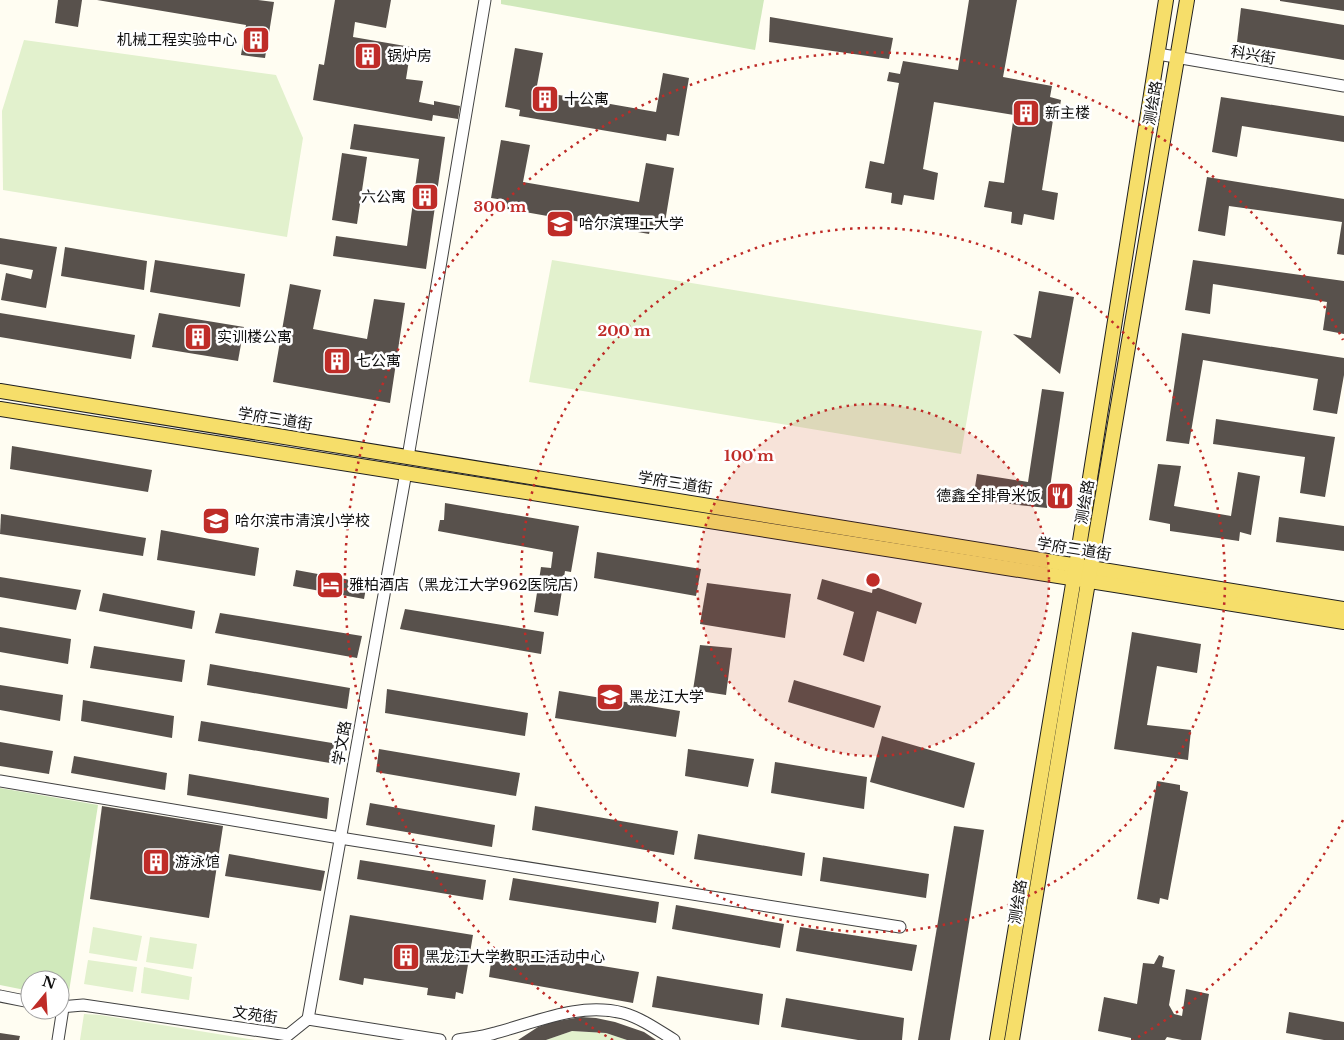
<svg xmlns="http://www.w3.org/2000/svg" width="1344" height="1040" viewBox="0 0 1344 1040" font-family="'Libre Baskerville','Noto Sans SC',serif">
  <rect width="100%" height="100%" fill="#fffdf2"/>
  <g fill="#d0e9bb">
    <path d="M501,0H764L755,50L501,4Z"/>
    <path d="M0,788L98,805L68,998L60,997V980H30V991L0,985Z"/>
  </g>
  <g fill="#e2f1cd">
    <path d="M24,40L276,75L303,138L287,237L3,190L2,111Z"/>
    <path d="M552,260L982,331L961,454L529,382Z"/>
    <path d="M93,927L142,936L137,961L89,953Z"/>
    <path d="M150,937L197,944L193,969L146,962Z"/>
    <path d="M88,960L137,967L133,992L84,984Z"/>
    <path d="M144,967L192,977L189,1000L141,993Z"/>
    <path d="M84,1014L100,1015L255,1040H80Z"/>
    <path d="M572,1031L606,1033L627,1040H546Z"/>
  </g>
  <g fill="#58514c">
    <path d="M58,0H82L78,27L55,23Z"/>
    <path d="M97,0H258L274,2L265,58L241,55L246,25Z"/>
    <path d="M335,0H391L386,28L355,22L353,37L411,47L406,79L423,81L419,102L434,105V101L460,106L458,119L433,115L432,121L313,100L319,64L324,65Z"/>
    <path d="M969,0H1017L1003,77L1052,86L1050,97L1061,100L1059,111L1051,109L1049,119L1053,120L1042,190L1058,193L1054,220L1024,214L1022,225L1011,223L1012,212L984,207L989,181L1004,183L1014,115L934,102L923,169L938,173L934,200L904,195L902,205L891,203L892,193L865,188L870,161L884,164L899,83L887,81L889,72L900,74L903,61L958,70Z"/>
    <path d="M1280,0H1344V11L1280,1Z"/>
    <path d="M1241,8L1344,25V60L1237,42Z"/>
    <path d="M770,17L893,38L889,59L769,42Z"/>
    <path d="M515,48L543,53L536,91L656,112L663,73L689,78L679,136L667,134L666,141L519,116L520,110L505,107Z"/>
    <path d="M1221,97L1344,116V142L1242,126L1237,157L1212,152Z"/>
    <path d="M354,124L445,137L426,269L333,256L336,236L407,246L419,159L350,149Z"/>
    <path d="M501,140L530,145L523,182L639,202L646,163L674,168L664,228L651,226L649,234L502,208L504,200L491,198Z"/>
    <path d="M342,153L367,157L357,224L332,220Z"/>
    <path d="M1207,177L1344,199V255L1337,254L1342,222L1229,206L1225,236L1198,231Z"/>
    <path d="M0,238L57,247L46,308L1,300L6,273L31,279L33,270L0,264Z"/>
    <path d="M65,247L147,261L144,290L61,276Z"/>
    <path d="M155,260L245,274L240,307L150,292Z"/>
    <path d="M1193,260L1344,281V334L1323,330L1327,302L1213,284L1210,314L1185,310Z"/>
    <path d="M290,284L321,290L313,329L367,339L374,299L405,303L390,403L273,382Z"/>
    <path d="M1039,291L1074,297L1060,374L1013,334L1031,338Z"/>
    <path d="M0,313L135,335L131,359L0,337Z"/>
    <path d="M159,313L244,327L238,361L152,347Z"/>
    <path d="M1182,333L1344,358V375L1337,414L1313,410L1318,379L1203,360L1189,444L1166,441Z"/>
    <path d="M1042,389L1064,392L1047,508L973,500L977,474L1028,482Z"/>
    <path d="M1216,419L1335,437L1325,497L1300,493L1305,457L1213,444Z"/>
    <path d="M12,446L152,470L148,492L10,469Z"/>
    <path d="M1158,464L1181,466L1174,506L1231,516L1238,472L1260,476L1251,535L1240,532L1239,541L1170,531V524L1149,520Z"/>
    <path d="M445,503L579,526L571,572L565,571L558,616L534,612L541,567L551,568L553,552L438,531L440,520H444Z"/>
    <path d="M1,514L146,538L143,556L0,534Z"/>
    <path d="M1279,517L1344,526V551L1276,542Z"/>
    <path d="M161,530L259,548L255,576L157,560Z"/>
    <path d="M597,552L701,569L696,596L594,578Z"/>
    <path d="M296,570L367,583L364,599L293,586Z"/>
    <path d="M0,577L81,590L76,610L0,597Z"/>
    <path d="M822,579L872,593L873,586L922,603L916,624L877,611L864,662L843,655L854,612L817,599Z"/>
    <path d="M707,583L791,594L785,638L700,624Z"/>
    <path d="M103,593L195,611L192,629L99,611Z"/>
    <path d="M405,609L544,632L541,654L400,629Z"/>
    <path d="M220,613L362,636L357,658L215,633Z"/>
    <path d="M0,627L71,639L68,664L0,652Z"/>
    <path d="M1132,632L1201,644L1197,673L1157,666L1147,725L1191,730L1188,760L1114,749Z"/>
    <path d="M700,645L732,648L726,695L693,690Z"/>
    <path d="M94,646L185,660L182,682L90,668Z"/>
    <path d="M210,664L350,688L347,709L207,685Z"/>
    <path d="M794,680L881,706L874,728L788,702Z"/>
    <path d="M0,685L63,695L60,721L0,710Z"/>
    <path d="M387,689L528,713L525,736L385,713Z"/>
    <path d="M559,691L680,711L676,737L555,718Z"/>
    <path d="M83,700L174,716L172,738L81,721Z"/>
    <path d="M201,721L338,744L336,764L198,741Z"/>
    <path d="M882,736L975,763L964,808L870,782Z"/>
    <path d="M0,742L53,751L49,774L0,766Z"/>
    <path d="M379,749L520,773L516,796L376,772Z"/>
    <path d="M688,749L754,759L748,787L685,776Z"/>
    <path d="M74,756L167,773L165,790L71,773Z"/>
    <path d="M775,762L867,777L864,809L771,793Z"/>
    <path d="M189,774L329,798L327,819L187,795Z"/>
    <path d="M1157,781L1180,785V790L1188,792L1168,900L1160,898L1159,904L1137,899Z"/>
    <path d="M370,803L495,825L492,847L366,825Z"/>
    <path d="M102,806L223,826L209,918L90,899Z"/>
    <path d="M535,806L678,831L674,855L532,830Z"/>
    <path d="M954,826L984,830L950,1040H918Z"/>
    <path d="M698,834L805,853L802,876L694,859Z"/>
    <path d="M229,854L325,871L321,891L225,876Z"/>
    <path d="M823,857L929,874L926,898L820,881Z"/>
    <path d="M360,860L486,880L483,900L357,879Z"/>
    <path d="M513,878L659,902L656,923L509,900Z"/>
    <path d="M676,905L784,924L780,948L672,929Z"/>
    <path d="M350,915L473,935L463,994L456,992L455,999L427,995L428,988L364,978L363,985L339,980Z"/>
    <path d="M800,927L917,945L912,971L796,951Z"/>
    <path d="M493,948L639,972L633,1003L489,977Z"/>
    <path d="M1159,955L1164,957L1162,967L1175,970L1169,1005L1174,1014L1182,1016L1186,989L1209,994L1201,1040H1182L1167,1037L1165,1040H1131V1038L1098,1031L1104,997L1137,1004L1143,963L1154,964Z"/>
    <path d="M657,976L763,994L759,1025L652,1007Z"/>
    <path d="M786,998L904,1018L902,1040H858L781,1027Z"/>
    <path d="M1289,1012L1344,1022V1040H1324L1286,1033Z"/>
    <path d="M581,1017L596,1018L615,1022L644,1032L656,1040H627L606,1033L572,1031L546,1040H518L538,1027L552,1022Z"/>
    <path d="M0,1033L20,1036L19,1040H0Z"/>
  </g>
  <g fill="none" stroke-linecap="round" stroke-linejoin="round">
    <g stroke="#424242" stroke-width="13">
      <g id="minor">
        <path d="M1158,54L1344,86"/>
        <path d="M408,457L485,0"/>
        <path d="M0,781L340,838L900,927"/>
        <path d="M0,996L30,1002"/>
        <path d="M60,1007L83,1005L288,1035L308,1019L440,1040"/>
        <path d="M308,1019L406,472"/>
        <path d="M58,1040L63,1008"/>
        <path d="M458,1040C470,1038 483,1037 495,1033C537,1022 579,1002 623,1013C641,1018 658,1030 674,1040"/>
      </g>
    </g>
    <g stroke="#202020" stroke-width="16">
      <g id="major">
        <path d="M0,391L1344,609"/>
        <path d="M0,409C448,477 896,550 1344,622"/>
        <path d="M997,1040L1076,566L1166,0"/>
        <path d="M1012,1040L1069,694L1187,0"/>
      </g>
    </g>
    <use href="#minor" stroke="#fff" stroke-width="11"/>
    <use href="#major" stroke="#f6de6a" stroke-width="14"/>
  </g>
  <circle cx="873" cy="580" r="176" fill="#bf2c28" fill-opacity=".12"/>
  <g fill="none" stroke="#bf2c28" stroke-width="2.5" stroke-dasharray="2.5 5">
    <circle cx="873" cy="580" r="176"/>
    <circle cx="873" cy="580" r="352"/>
    <path d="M1343 820A528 528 0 0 1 1133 1040M613 1040A528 528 0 1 1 1343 340"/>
  </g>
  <defs>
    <g id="building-square" transform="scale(1.4375)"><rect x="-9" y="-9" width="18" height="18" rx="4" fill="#bf2c28" stroke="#fff"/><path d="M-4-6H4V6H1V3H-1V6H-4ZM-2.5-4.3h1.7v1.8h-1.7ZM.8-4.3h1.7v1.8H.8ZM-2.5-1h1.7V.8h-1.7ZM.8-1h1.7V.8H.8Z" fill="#fff"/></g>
    <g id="university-square" transform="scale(1.4375)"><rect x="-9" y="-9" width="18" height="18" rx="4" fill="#bf2c28" stroke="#fff"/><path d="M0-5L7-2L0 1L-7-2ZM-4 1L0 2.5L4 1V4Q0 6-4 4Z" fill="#fff"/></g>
    <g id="restaurant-square" transform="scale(1.4375)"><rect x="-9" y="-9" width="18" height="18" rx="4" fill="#bf2c28" stroke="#fff"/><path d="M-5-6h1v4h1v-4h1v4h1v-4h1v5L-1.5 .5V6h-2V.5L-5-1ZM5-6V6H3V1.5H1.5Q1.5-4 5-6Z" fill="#fff"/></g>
    <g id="school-square" transform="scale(1.4375)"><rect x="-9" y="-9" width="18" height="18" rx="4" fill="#bf2c28" stroke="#fff"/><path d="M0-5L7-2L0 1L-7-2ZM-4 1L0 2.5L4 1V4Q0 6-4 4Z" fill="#fff"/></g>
    <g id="hotel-square" transform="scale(1.4375)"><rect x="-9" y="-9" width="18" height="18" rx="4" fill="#bf2c28" stroke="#fff"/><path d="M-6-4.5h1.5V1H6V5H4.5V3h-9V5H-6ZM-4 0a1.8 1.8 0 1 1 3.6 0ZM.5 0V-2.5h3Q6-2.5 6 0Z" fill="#fff"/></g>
  </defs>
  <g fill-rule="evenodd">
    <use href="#building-square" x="256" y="40"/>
    <use href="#building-square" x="368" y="56"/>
    <use href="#building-square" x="545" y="99"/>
    <use href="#building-square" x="1026" y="113"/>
    <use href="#building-square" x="425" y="197"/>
    <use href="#university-square" x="560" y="224"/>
    <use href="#building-square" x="198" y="337"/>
    <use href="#building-square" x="337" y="361"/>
    <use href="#restaurant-square" x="1060" y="496"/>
    <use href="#school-square" x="216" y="521"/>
    <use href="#hotel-square" x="330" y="585"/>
    <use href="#university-square" x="610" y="697"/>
    <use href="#building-square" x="156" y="862"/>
    <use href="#building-square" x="406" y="957"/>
  </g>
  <g text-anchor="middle" stroke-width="5" stroke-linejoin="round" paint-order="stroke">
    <g font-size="15" fill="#0f0f0f" stroke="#fff" text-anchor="start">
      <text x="237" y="45" text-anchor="end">机械工程实验中心</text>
      <text x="387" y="61">锅炉房</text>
      <text x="564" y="104">十公寓</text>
      <text x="1045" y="118">新主楼</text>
      <text x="406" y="202" text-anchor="end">六公寓</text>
      <text x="579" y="229">哈尔滨理工大学</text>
      <text x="217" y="342">实训楼公寓</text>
      <text x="356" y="366">七公寓</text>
      <text x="1041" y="501" text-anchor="end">德鑫全排骨米饭</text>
      <text x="235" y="526">哈尔滨市清滨小学校</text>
      <text x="349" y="590">雅柏酒店（黑龙江大学962医院店）</text>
      <text x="629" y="702">黑龙江大学</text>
      <text x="175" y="867">游泳馆</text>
      <text x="425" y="962">黑龙江大学教职工活动中心</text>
    </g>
    <g font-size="15" fill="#0f0f0f" stroke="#fff">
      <text transform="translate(1253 55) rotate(10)" y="5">科兴街</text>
      <text transform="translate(1153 103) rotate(-80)" y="5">测绘路</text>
      <text transform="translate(275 419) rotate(9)" y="5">学府三道街</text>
      <text transform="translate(675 483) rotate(9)" y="5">学府三道街</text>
      <text transform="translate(1085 502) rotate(-80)" y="5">测绘路</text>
      <text transform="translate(1074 549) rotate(9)" y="5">学府三道街</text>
      <text transform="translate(342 743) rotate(-80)" y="5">学文路</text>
      <text transform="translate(1018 902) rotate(-81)" y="5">测绘路</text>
      <text transform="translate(255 1015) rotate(8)" y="5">文苑街</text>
    </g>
  </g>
  <circle cx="873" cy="580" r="8" fill="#bf2c28" stroke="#fff" stroke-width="2.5"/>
  <g font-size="15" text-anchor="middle" font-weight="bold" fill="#bf2c28" stroke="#fff" stroke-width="5" stroke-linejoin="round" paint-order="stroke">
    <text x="500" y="212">300 m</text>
    <text x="624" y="336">200 m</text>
    <text x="749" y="461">100 m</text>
  </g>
  <g transform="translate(45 995) rotate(18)"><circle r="24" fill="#ffffff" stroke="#9f9f9f"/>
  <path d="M0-4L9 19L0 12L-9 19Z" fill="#bf2c28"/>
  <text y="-8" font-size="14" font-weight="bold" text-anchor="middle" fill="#0f0f0f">N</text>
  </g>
</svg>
